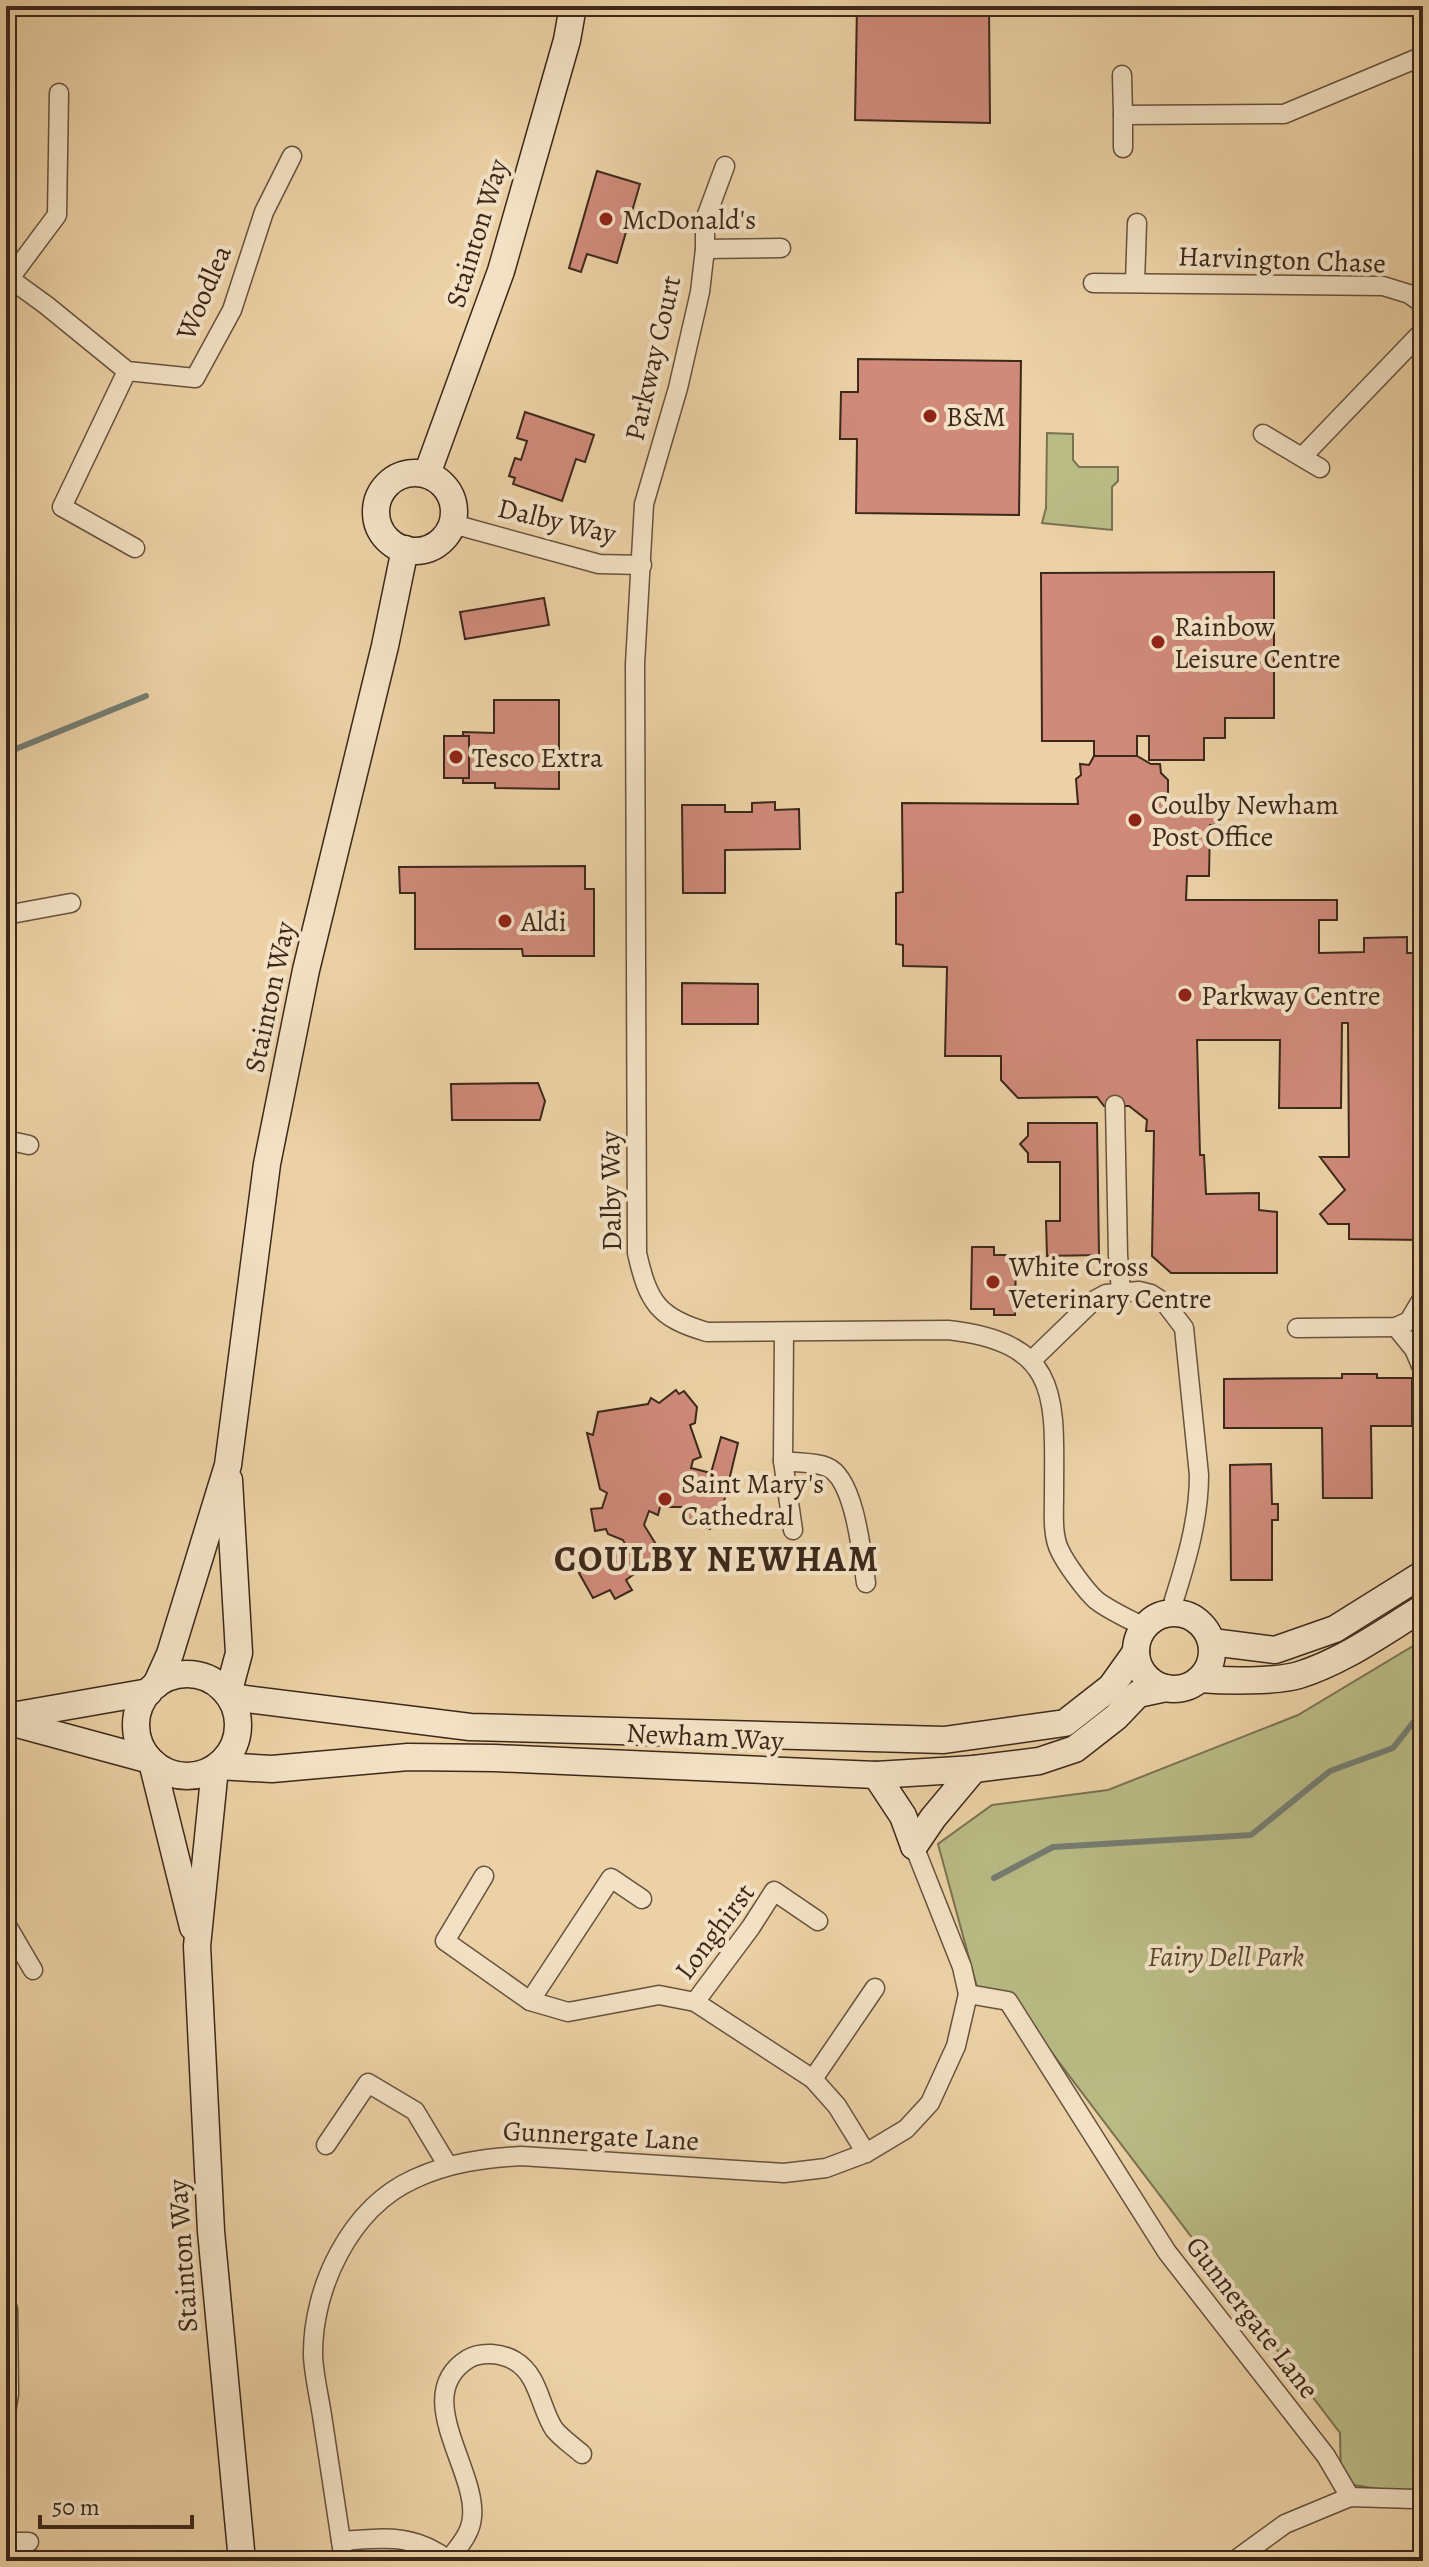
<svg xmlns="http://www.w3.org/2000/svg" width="1429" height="2567" viewBox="0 0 1429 2567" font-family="Alegreya,serif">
  <rect width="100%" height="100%" fill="#ebd1a5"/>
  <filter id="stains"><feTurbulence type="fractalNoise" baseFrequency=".0025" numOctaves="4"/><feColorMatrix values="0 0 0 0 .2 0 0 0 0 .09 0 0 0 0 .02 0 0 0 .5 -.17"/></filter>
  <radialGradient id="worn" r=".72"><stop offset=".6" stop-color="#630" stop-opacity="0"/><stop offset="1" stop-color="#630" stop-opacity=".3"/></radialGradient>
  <g fill="#b9bb85" stroke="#7b7250" stroke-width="2">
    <path d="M1047,433L1073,434V460L1079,467H1118V481L1112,487V530L1042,523L1046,508Z"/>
    <path d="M1423,1640V2496L1341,2483L1340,2433L1008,1995L978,1991L938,1844L992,1805L1108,1790L1298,1715Z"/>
  </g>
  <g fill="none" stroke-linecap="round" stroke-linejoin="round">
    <g stroke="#747d72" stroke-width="6">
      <path d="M6,753L146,696"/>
      <path d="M994,1878L1053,1847L1251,1835L1330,1771L1393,1748L1423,1710"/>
    </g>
  </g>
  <g fill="#cf8a7a" stroke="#3d281a" stroke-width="2">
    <path d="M857,6H989L990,123L855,120Z"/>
    <path d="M597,171L640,184L617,263L587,254L581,272L569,268Z"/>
    <path d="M858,359L1021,361L1019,515L856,513L857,439H840L841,392H858Z"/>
    <path d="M525,412L594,435L585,462L576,459L562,501L513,484L515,478L509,476L515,458L521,460L527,441L517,438Z"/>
    <path d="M1274,572V718H1225V738H1204V760H1149V736H1137V756H1094V741H1042L1041,573Z"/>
    <path d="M544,598L549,625L465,639L460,612Z"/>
    <path d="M494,700H559V789L495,788V783H463V732L494,733Z"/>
    <rect x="444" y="736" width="25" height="42"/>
    <path d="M1094,756H1137L1151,764H1160L1161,773L1168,780V801H1220V825H1210L1209,876H1187L1186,900H1337V920H1319V953L1364,952V938L1407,937V953H1423V1240L1349,1239V1224H1328L1320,1214L1345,1190L1320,1157H1349L1348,1023H1342L1341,1108H1279L1280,1040H1197L1200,1155H1204L1206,1194L1259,1193V1210L1277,1212V1273H1171L1152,1256L1154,1131H1146L1147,1120L1129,1106H1104L1097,1097L1018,1098L1001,1080V1056H945L947,967L903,966V945L896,944V893L903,892L902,803L1078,804L1076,779L1081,775L1080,764L1089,765Z"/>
    <path d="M775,802V810L799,809L800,849L725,850V893H683L682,805H725V812H752V803Z"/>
    <path d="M585,866V889H594V956H523L522,949H415V893H400L399,867Z"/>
    <path d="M682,983L758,984V1024H682Z"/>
    <path d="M538,1083L545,1101L540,1120H452L451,1084Z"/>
    <path d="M1028,1123H1097L1099,1255L1047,1256L1046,1221H1060V1162H1028V1153L1020,1144L1028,1136Z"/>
    <path d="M972,1247H994V1255H1016L1015,1315H994V1309H971Z"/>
    <path d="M1342,1374H1377V1378H1412V1426H1371L1372,1498H1323L1322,1428H1224V1379L1342,1378Z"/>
    <path d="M676,1390L679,1394L684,1391L697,1407L695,1423L690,1425L701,1457L693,1460L691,1468L711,1473L721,1437L738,1443L720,1518L713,1517L710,1529L683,1519L685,1507H660L658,1515L649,1511L644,1525L662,1554L626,1580L632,1590L615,1599L610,1590L593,1598L579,1573L626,1546L623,1540L608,1534L606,1529L595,1531L591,1509L602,1508L607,1493L600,1489L587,1433L593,1435L598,1412L648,1404L651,1398L659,1403Z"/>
    <path d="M1271,1464L1272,1504H1278V1520H1272V1580H1231L1230,1465Z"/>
  </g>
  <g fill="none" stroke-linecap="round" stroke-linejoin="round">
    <g stroke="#68523d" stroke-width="21">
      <g id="street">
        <path d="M1122,75L1123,115L1284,114L1423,56"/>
        <path d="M1123,148V115"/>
        <path d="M725,166L705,220V249L700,292L678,388L644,504L635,664L637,1253C648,1302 658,1318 707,1332L948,1330C1064,1343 1054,1400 1054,1497C1054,1513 1052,1536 1060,1551C1066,1564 1086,1591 1096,1600C1110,1611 1129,1619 1144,1627"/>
        <path d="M705,249L781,248"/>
        <path d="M6,276L46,305L127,371L195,378L232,310L264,212L292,156"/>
        <path d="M10,278L57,215L59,93"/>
        <path d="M1093,283L1383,286L1409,294L1423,304"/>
        <path d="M1135,283L1137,223"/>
        <path d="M127,371L62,507L135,548"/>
        <path d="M1263,434L1320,468"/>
        <path d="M1302,457L1423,331"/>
        <path d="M453,524L599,564L642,565"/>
        <path d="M6,915L71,903"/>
        <path d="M1115,1105L1118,1255L1121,1291"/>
        <path d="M6,1140L29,1145"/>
        <path d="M1396,1327L1414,1349L1423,1370"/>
        <path d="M1297,1328L1396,1327L1409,1321L1423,1297"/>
        <path d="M784,1333L783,1461L793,1530"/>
        <path d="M1032,1360L1093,1301L1106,1294L1139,1291L1151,1294L1165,1303L1184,1328L1199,1475C1199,1518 1187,1559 1174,1600"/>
        <path d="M783,1461C797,1463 815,1462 827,1467C855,1478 862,1556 866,1583"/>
        <path d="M484,1876L445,1941L530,2001L568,2012L659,1995L695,2002L813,2079L837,2106L866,2153"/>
        <path d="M6,1924L33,1970"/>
        <path d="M968,1994L1008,2001L1167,2252L1326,2456L1350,2497"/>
        <path d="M530,2001L611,1878L642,1899"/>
        <path d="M695,2002L751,1927L774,1891L818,1921"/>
        <path d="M813,2079L875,1988"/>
        <path d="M326,2145L368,2083L415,2111L448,2166"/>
        <path d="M6,2412L9,2394L8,2309"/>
        <path d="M341,2541C384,2538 413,2533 450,2561"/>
        <path d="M6,2542H29"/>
        <path d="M449,2560C458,2547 471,2534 472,2517C477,2469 410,2395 468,2359C481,2351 502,2353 515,2361C539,2375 540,2408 554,2429C561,2438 573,2446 582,2454"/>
        <path d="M344,2561C337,2515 330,2468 323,2422C320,2400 314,2377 313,2356C312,2288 350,2208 414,2179C448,2163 484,2158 521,2156L784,2173L826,2168L866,2153L906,2129L930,2103L956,2046L968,1994L962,1967L914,1846"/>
        <path d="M1234,2561L1285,2524L1350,2497L1414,2499L1423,2502"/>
      </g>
    </g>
    <g stroke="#3d281a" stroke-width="29">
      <g id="secondary">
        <circle cx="415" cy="512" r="39"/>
        <path d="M427,474L501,271L567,40L573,6"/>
        <circle cx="1174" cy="1651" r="38"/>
        <path d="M1212,1642L1275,1650L1335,1629L1423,1574"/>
        <circle cx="187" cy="1725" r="51"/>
        <path d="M1200,1679C1225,1681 1276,1682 1299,1675C1344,1661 1383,1632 1423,1608"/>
        <path d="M156,1685L170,1654L228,1465L267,1164L306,970L385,646L405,549"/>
        <path d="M228,1694L239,1653L229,1480"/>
        <path d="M230,1697L470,1727L944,1740L1065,1723L1111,1687L1136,1652"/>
        <path d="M6,1717L149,1692"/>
        <path d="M6,1721L150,1760"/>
        <path d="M152,1762L193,1927"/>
        <path d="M218,1766L272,1769L408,1757L495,1758L876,1775L974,1769L1039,1761L1075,1749L1116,1717L1138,1694L1166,1688"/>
        <path d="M215,1768L197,1946L211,2231L242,2561"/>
        <path d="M876,1775L903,1816L914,1846"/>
        <path d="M914,1846L933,1818L974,1769"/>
      </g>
    </g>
    <use href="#street" stroke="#f2e1c4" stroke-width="18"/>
    <use href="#secondary" stroke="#f2e1c4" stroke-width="26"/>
  </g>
  <g fill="#8f2418" stroke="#f2e1c4" stroke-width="3">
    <circle cx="606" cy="219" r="8"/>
    <circle cx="930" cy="416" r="8"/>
    <circle cx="1158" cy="642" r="8"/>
    <circle cx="456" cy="757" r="8"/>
    <circle cx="1135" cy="820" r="8"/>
    <circle cx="505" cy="921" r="8"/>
    <circle cx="1185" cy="995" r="8"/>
    <circle cx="993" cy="1282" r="8"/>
    <circle cx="665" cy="1499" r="8"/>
  </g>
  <g text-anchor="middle" stroke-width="8" stroke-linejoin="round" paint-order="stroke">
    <g font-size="28" fill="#3d281a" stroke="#f2e1c4" text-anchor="start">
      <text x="622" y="229">McDonald's</text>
      <text x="946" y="426">B&amp;M</text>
      <text x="1174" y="636">Rainbow<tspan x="1174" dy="32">Leisure Centre</tspan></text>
      <text x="472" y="767">Tesco Extra</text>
      <text x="1151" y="814">Coulby Newham<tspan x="1151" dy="32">Post Office</tspan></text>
      <text x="521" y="931">Aldi</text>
      <text x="1201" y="1005">Parkway Centre</text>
      <text x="1009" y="1276">White Cross<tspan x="1009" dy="32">Veterinary Centre</tspan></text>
      <text x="681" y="1493">Saint Mary's<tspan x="681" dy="32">Cathedral</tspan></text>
    </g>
    <g font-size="28" fill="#3d281a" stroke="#f2e1c4">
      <text transform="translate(476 233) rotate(-73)" y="10">Stainton Way</text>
      <text transform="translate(1282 259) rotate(2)" y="10">Harvington Chase</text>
      <text transform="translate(203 292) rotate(-67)" y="10">Woodlea</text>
      <text transform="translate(652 358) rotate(-77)" y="10">Parkway Court</text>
      <text transform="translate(557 520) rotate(13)" y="10">Dalby Way</text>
      <text transform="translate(269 997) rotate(-78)" y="10">Stainton Way</text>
      <text transform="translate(610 1191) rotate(-91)" y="10">Dalby Way</text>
      <text transform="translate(705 1736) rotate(3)" y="10">Newham Way</text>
      <text transform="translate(714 1931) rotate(-53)" y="10">Longhirst</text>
      <text transform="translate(601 2135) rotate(3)" y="10">Gunnergate Lane</text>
      <text transform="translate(182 2256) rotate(-94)" y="10">Stainton Way</text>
      <text transform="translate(1253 2317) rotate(52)" y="10">Gunnergate Lane</text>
    </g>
    <g font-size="28" font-style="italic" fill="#56452f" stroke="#f2e1c4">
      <text x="1226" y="1966">Fairy Dell Park</text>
    </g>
    <g font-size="36" font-weight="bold" letter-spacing="2" fill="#3d281a" stroke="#f2e1c4">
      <text x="717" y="1571">COULBY NEWHAM</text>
    </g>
  </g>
  <rect width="1429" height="2567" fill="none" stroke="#ebd1a5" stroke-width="32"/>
  <rect x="8" y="8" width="1413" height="2551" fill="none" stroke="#3d281a" stroke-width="4"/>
  <rect x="16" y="16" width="1397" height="2535" fill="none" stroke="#3d281a" stroke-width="2"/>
  <path d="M40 2515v12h152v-12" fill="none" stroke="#3d281a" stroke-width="4"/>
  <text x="52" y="2515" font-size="24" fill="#3d281a" stroke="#f2e1c4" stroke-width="6" paint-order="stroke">50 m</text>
  <rect width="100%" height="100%" filter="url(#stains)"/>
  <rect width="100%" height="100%" fill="url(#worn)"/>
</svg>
